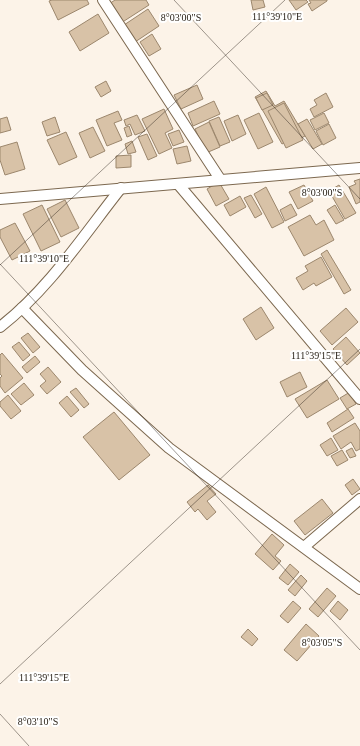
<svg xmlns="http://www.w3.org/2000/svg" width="360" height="746" viewBox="0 0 360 746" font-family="Georgia,serif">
  <rect width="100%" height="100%" fill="#fcf3e8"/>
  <g fill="#d8c2a7" stroke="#9c876d">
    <path d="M52,0H87L89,4L58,20L49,1Z"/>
    <path d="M115,0H146L149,5L121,23L109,4Z"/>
    <path d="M251,0H263L265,7L253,10Z"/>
    <path d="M289,0H306L308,2L296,10Z"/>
    <path d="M309,0H327V1L312,11L308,4L311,3Z"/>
    <path d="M148,9L159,26L135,42L124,25Z"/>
    <path d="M98,14L109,33L80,51L69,32Z"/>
    <path d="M152,34L161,49L149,56L140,42Z"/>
    <path d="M106,81L111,91L101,97L95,87Z"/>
    <path d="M197,85L203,99L181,109L174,95Z"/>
    <path d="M266,91L275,106L284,101L305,136L290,144L288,141L282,144L255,97Z"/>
    <path d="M267,93L273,105L262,110L256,98Z"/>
    <path d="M326,93L333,107L314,117L310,109L317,105L314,100Z"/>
    <path d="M214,101L220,114L193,126L188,113Z"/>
    <path d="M284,103L303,140L286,148L268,111Z"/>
    <path d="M164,109L173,129L165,133L172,148L159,154L142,119Z"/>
    <path d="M118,111L122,120L114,123L122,140L107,146L96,120Z"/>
    <path d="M259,113L273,142L258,149L244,120Z"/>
    <path d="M324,113L329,123L315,130L310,120Z"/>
    <path d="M137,115L145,131L135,135L130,124L126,126L124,120Z"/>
    <path d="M238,115L246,134L232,141L224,121Z"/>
    <path d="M7,117L11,130L0,133V119Z"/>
    <path d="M55,117L60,132L47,136L42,122Z"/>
    <path d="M219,117L230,142L220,146L209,121Z"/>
    <path d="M307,119L322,144L313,149L298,124Z"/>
    <path d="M209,122L220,147L206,153L195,129Z"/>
    <path d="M329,124L336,138L323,145L316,131Z"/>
    <path d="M129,126L132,135L127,137L124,128Z"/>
    <path d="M93,127L105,151L90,158L79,133Z"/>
    <path d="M179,130L184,142L173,146L168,134Z"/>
    <path d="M66,132L77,157L59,165L47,140Z"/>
    <path d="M147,134L157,156L148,160L138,137Z"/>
    <path d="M132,141L136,152L128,154L125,144Z"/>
    <path d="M17,142L25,169L5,175L0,160V147Z"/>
    <path d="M187,146L191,161L177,164L173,149Z"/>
    <path d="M131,155V167L116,168V156Z"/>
    <path d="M360,179V202L356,204L349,187L356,184L354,181Z"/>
    <path d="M219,182L229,199L216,206L207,189Z"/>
    <path d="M304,185L313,201L298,209L289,192Z"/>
    <path d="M339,185L356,213L345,219L329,191Z"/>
    <path d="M266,187L284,222L272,228L254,194Z"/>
    <path d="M251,195L262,214L255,218L244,198Z"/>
    <path d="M240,196L246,207L230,216L224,205Z"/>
    <path d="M65,200L79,228L61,237L47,209Z"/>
    <path d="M291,204L297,215L285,221L280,210Z"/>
    <path d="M42,205L60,242L41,251L23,214Z"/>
    <path d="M335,205L344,220L336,224L327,210Z"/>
    <path d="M310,215L316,225L324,220L334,240L304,256L288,227Z"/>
    <path d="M15,223L30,251L12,260L0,237V230Z"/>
    <path d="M327,250L351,290L344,294L321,254Z"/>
    <path d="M321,257L332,277L316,286L314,283L303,290L296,278L308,271L305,266Z"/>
    <path d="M261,307L274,328L256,340L243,319Z"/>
    <path d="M346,308L358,322L332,345L320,331Z"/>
    <path d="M28,333L40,347L33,353L21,338Z"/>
    <path d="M346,337L360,353L347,365L333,349Z"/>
    <path d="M19,342L30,355L23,361L12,347Z"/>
    <path d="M2,353L23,378L5,393L0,386V378L2,376L0,374V355Z"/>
    <path d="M35,356L40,362L27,373L22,367Z"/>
    <path d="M48,367L61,382L47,394L40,386L46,381L40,374Z"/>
    <path d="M300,372L307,387L287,397L280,382Z"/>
    <path d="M327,380L339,399L307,418L295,399Z"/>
    <path d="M24,383L34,395L21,405L11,394Z"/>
    <path d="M76,388L89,404L84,408L70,392Z"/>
    <path d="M350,392L356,404L347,409L340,398Z"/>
    <path d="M8,395L21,411L11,419L0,406V402Z"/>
    <path d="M67,396L79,410L71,417L59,403Z"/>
    <path d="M348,409L354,418L332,432L327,423Z"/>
    <path d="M114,412L150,455L119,480L83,437Z"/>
    <path d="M355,423L360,431V449L356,451L351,442L341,449L333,436Z"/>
    <path d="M331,438L338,450L327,456L320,445Z"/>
    <path d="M352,448L356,456L350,458L346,451Z"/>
    <path d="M342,450L348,460L337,466L331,456Z"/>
    <path d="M353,479L360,489L352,495L345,485Z"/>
    <path d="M208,485L216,494L207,501L216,512L207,520L198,509L195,512L187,502Z"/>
    <path d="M322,499L333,513L305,535L294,521Z"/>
    <path d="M272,534L284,545L275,556L281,561L273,570L255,554Z"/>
    <path d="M290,564L299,572L288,585L279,578Z"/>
    <path d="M301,575L307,581L295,596L288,590Z"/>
    <path d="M327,588L336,596L318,617L309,609Z"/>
    <path d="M293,601L301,608L288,623L280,616Z"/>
    <path d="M338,601L348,610L340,620L330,611Z"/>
    <path d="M306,624L319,636L297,661L284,650Z"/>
    <path d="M248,629L258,639L252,646L241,637Z"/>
  </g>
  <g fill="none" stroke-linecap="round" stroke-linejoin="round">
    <g stroke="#7c684f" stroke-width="12">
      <g id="minor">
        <path d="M103,0L220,179"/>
        <path d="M178,184L360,399"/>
        <path d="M0,199L360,168"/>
        <path d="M22,308L82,370L169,448L360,589"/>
        <path d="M0,327C49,289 83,236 121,188"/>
        <path d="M304,547L360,499"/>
      </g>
    </g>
    <use href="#minor" stroke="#fff" stroke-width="10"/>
  </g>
  <path fill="none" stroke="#2a2218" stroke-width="1" stroke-opacity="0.45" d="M174,0L360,199M0,264L360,650M0,265L285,0M0,684L360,349M0,714L29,746"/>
  <g font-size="10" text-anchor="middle" fill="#2a2218" stroke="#fff" stroke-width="4" stroke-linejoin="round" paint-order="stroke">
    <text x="277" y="20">111°39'10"E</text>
    <text x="181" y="21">8°03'00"S</text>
    <text x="322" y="196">8°03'00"S</text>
    <text x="44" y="262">111°39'10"E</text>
    <text x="316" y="359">111°39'15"E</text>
    <text x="322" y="646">8°03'05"S</text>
    <text x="44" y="681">111°39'15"E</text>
    <text x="38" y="725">8°03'10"S</text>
  </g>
</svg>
